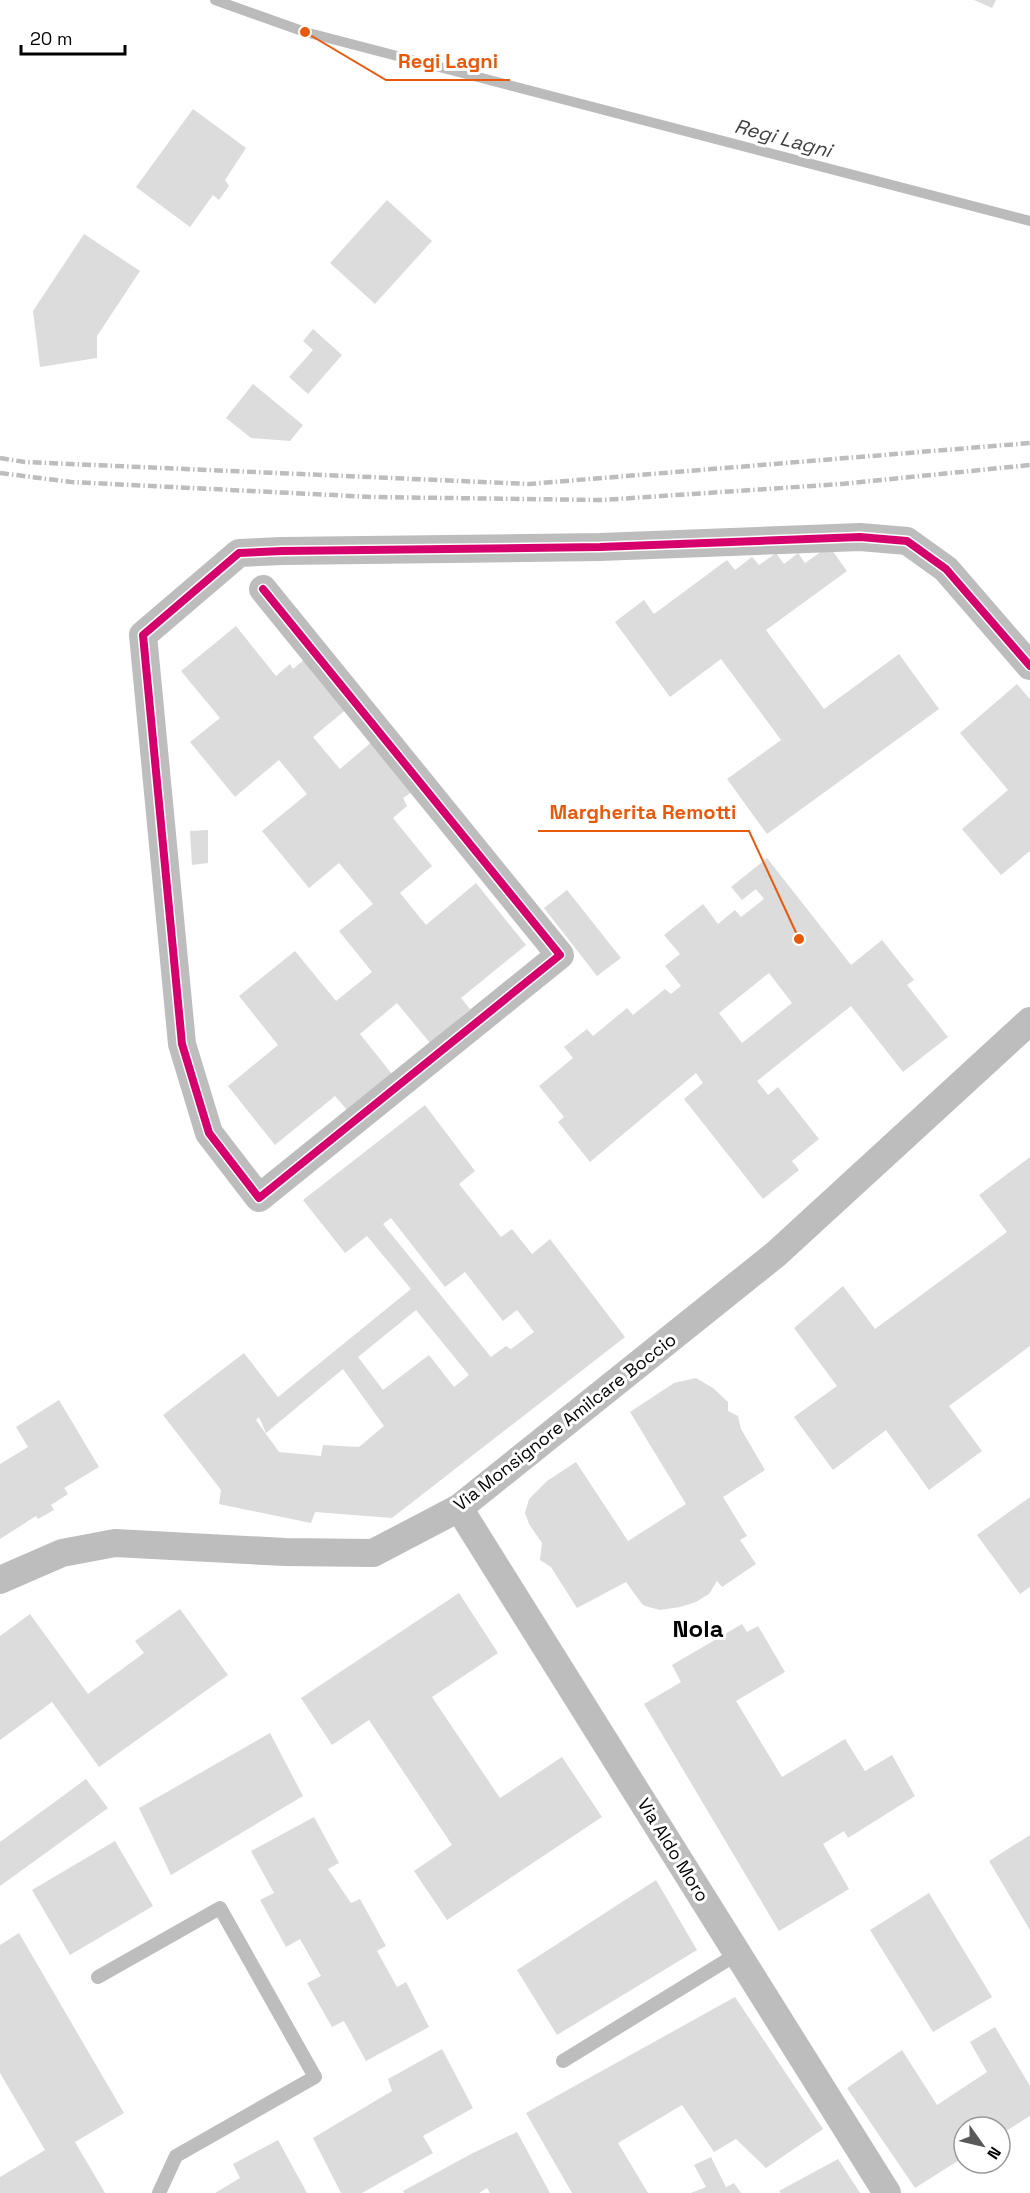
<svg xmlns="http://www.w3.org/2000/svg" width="1030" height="2193" viewBox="0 0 1030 2193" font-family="'Space Grotesk',sans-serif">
  <rect width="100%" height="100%" fill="#fff"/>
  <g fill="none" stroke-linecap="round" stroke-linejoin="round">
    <path stroke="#bbb" stroke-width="10" d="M215,0L305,32L1030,221"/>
  </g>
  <g fill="#dcdcdc" fill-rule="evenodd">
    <path d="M974,0H996L992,8Z"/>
    <path d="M193,109L246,148L225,180L229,186L219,200L213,195L190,227L136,187Z"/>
    <path d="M387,200L432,241L375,304L330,263Z"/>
    <path d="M84,234L140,271L97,336V358L40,367L33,311Z"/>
    <path d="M313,329L342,355L308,394L289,377L313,350L303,341Z"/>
    <path d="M253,384L303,425L290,441L251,438L226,418Z"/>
    <path d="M829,546L847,571L766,630L824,709L899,654L939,709L767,834L727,779L781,740L721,659L670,697L615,622L644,600L654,614L727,560L735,570L752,557L759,565L776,553L784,564L798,553L805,563Z"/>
    <path d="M236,626L276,676L290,664L293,669L306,658L348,708L313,737L340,769L374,740L415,790L403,798L407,806L393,818L432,866L400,893L426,925L476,883L526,945L461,998L470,1009L430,1043L397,1003L360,1034L392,1074L347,1110L335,1096L275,1145L228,1086L278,1045L239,996L295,951L336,1001L372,972L339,931L373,904L339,863L309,888L262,831L307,794L279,760L235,797L190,742L220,718L181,671Z"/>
    <path d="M1017,684L1030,699V851L1001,875L962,829L1008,790L960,733Z"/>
    <path d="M208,830V863L192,865L190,831Z"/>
    <path d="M767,858L851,965L882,940L914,980L907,985L948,1037L903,1072L851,1006L757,1081L768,1095L778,1087L819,1139L792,1161L799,1170L763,1199L684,1099L703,1083L696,1073L590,1162L558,1122L564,1117L539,1086L573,1058L564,1047L587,1029L593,1036L627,1008L633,1015L665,989L671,994L681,986L665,966L680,954L664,935L703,904L718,924L735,910L741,917L764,899L756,889L742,900L731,887ZM769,973L792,1003L742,1043L719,1013Z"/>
    <path d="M567,890L621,958L597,976L544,908Z"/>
    <path d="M425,1105L475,1171L459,1184L501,1237L512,1229L532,1254L550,1239L625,1337L392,1518L315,1512L311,1523L219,1504L221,1490L163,1415L244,1353L278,1397L411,1289L367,1236L345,1253L303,1200ZM391,1218L445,1287L465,1272L503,1321L517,1310L534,1332L511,1349L506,1346L491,1357L383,1224ZM416,1310L469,1375L454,1387L429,1355L383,1390L358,1357ZM343,1369L384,1426L359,1447L323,1445L321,1456L279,1452L256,1420L259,1417L266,1433Z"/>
    <path d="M1030,1157V1346L949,1406L982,1451L929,1490L886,1430L833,1470L794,1417L837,1386L794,1328L843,1286L875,1329L1007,1232L979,1195Z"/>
    <path d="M696,1378L713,1388L728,1402V1411L738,1416L741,1429L765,1470L723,1497L747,1536L740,1540L756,1564L722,1587L717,1581L709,1594L696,1602L680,1607L660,1610L645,1606L642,1604L626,1582L577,1608L551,1567L540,1560L542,1543L529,1524L525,1513L529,1499L547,1481L576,1462L628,1541L686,1504L630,1412L674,1383Z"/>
    <path d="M59,1400L99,1467L64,1488L68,1494L51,1505L54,1510L38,1519L36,1516L0,1539V1464L28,1447L16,1427Z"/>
    <path d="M1030,1497V1587L1020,1594L977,1535Z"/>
    <path d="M459,1593L498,1653L432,1697L500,1798L562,1757L602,1817L447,1920L414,1871L452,1845L369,1720L332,1745L301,1698Z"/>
    <path d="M180,1609L228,1675L99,1767L52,1702L0,1740V1636L30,1614L88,1694L144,1653L135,1641Z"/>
    <path d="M742,1624L747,1632L758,1626L785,1672L736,1701L782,1777L845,1739L865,1771L892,1755L915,1796L848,1838L844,1831L823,1844L849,1889L779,1931L644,1704L681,1682L672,1665Z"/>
    <path d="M270,1733L303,1796L171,1875L139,1808Z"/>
    <path d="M86,1779L108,1808L0,1886V1842Z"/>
    <path d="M314,1817L339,1863L328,1869L351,1903L360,1899L386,1946L377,1951L397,1987L406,1982L429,2027L366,2061L344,2021L332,2027L307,1983L321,1976L300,1939L286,1947L260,1900L274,1893L251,1851Z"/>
    <path d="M1030,1835V1930L989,1861Z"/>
    <path d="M115,1841L153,1906L70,1955L32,1890Z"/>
    <path d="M656,1880L697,1950L557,2035L517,1970Z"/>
    <path d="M929,1893L992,1997L933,2032L870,1930Z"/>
    <path d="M19,1933L124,2113L75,2142L105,2193H0V2177L45,2150L0,2073V1945Z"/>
    <path d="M735,1997L823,2129L766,2168L736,2139L714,2152L682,2105L618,2143L648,2193H572L526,2113Z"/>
    <path d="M995,2027L1030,2086V2116L1000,2135V2127H964V2157L915,2188L847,2088L902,2050L937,2105L987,2072L970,2042Z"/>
    <path d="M442,2049L473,2108L423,2136L433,2153L362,2193H341L313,2138L392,2091L388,2079Z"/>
    <path d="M517,2132L550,2193H490L487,2188L479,2193H404L403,2191L471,2154Z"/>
    <path d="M278,2140L307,2193H215L240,2178L233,2164Z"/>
    <path d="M711,2157L726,2187L734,2183L741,2193H691L706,2187L694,2165Z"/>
    <path d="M838,2159L860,2193H781L779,2191Z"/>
  </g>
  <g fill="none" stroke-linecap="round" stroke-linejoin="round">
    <g stroke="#bdbdbd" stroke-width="14">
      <path d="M98,1977L220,1908L315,2077L176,2156L159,2193"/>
      <path d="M563,2061L737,1954"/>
    </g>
    <g stroke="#bdbdbd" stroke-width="28">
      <path d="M263,589L560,955L259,1198L209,1133L182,1044L143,635L239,553L282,551L600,547L860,537L907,541L946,569L1030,666"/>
      <path d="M459,1508L887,2193"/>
      <path d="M0,1580L62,1553L115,1543L285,1552L373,1553L459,1508L776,1254L1030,1021"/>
    </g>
    <g stroke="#bdbdbd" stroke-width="4.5" stroke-dasharray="9 3 1.5 3" stroke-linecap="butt">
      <path d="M0,458L25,462L529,484L1030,443"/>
      <path d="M0,473L71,482L372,497L602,500L841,484L1030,465"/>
    </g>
    <g stroke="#fff" stroke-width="11">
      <path id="cycleway" d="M263,589L560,955L259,1198L209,1133L182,1044L143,635L239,553L282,551L600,547L860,537L907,541L946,569L1030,666"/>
    </g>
    <use href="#cycleway" stroke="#d6006c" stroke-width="8"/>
  </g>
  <g text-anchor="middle" stroke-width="6" stroke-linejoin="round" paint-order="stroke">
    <g font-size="18" fill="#000" stroke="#fff">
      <text transform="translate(565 1422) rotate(-38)" y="6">Via Monsignore Amilcare Boccio</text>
      <text transform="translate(673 1850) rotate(58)" y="6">Via Aldo Moro</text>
    </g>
    <g font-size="20" font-style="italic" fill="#3f3f3f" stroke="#fff">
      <text transform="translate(783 138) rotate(15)" y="7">Regi Lagni</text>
    </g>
    <g font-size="24" font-weight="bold" fill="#000" stroke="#fff">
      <text x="698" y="1637">Nola</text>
    </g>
  </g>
  <path fill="none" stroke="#e8590c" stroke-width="2" d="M305 32L386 80H510M799 939L749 831H538"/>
  <g fill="#e8590c" stroke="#fff" stroke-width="2">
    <circle cx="305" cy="32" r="6"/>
    <circle cx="799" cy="939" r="6"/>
  </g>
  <g font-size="20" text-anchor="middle" font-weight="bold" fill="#e8590c" stroke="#fff" stroke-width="6" stroke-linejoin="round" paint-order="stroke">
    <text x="448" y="68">Regi Lagni</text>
    <text x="643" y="819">Margherita Remotti</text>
  </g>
  <g transform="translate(982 2145) rotate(124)"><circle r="28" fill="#ffffff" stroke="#999999" stroke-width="1.5"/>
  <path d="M0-4.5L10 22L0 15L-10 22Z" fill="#595959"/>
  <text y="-9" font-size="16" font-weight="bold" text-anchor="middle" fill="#000000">N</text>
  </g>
  <path d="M21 45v9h104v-9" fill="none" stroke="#000000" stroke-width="3"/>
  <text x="30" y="45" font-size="18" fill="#000000" stroke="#ffffff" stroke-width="4.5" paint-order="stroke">20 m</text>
</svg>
